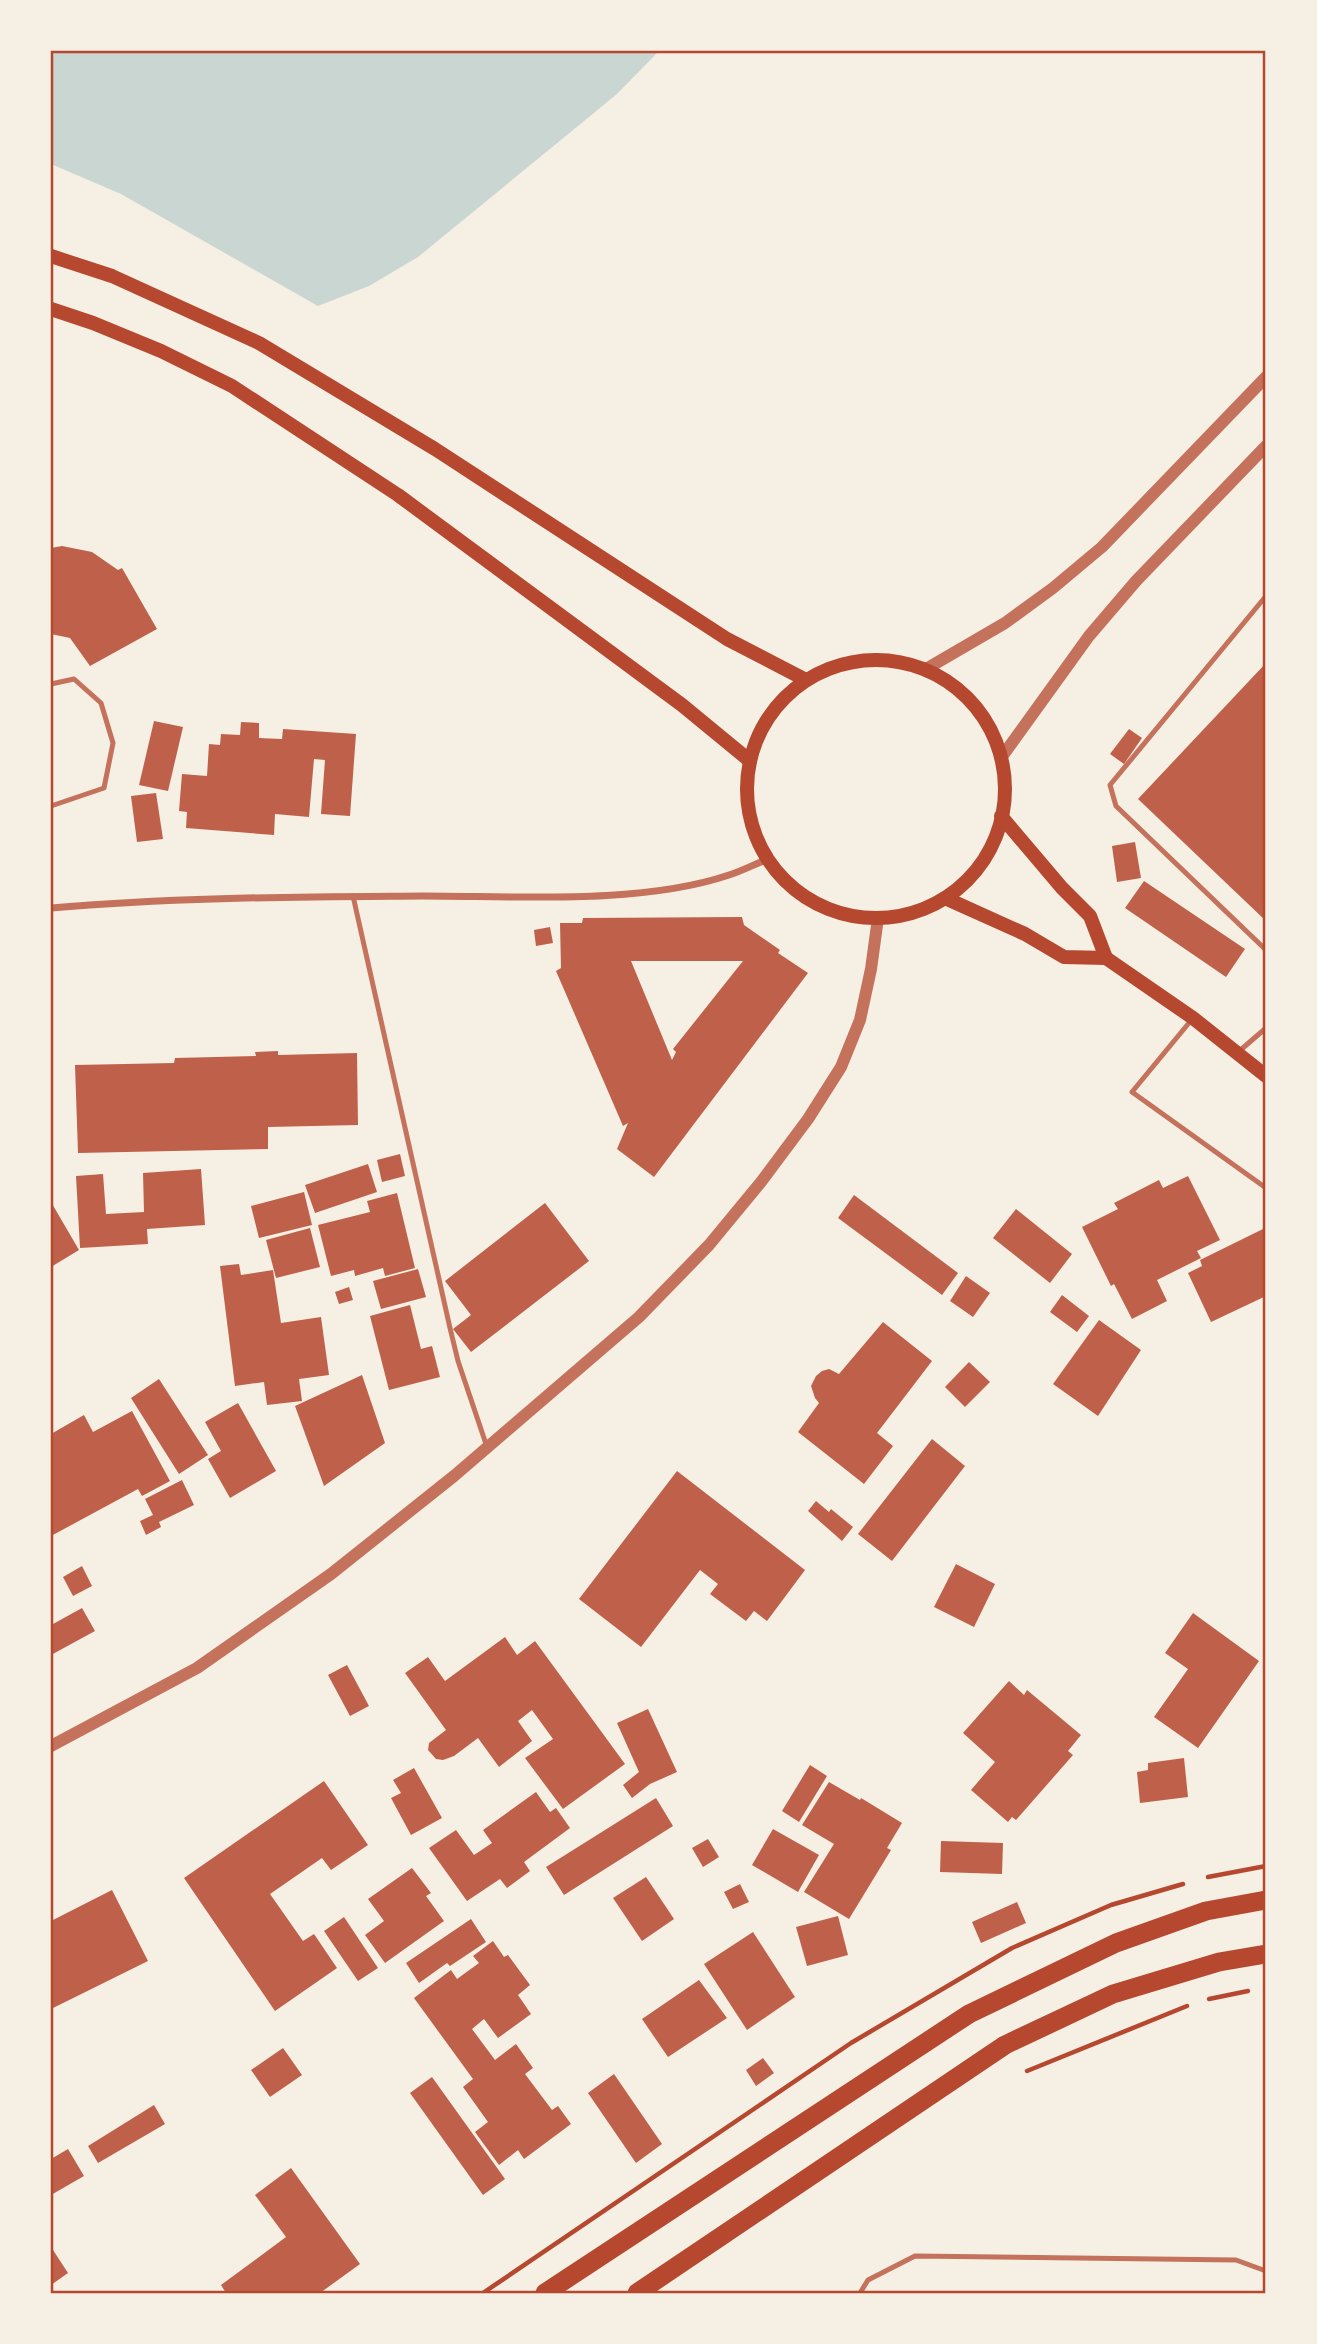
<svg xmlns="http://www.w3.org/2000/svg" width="1317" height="2344" viewBox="0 0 1317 2344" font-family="'Public Sans',sans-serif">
  <rect width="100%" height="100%" fill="#f6efe4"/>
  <path fill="#c9d6d2" d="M51,51H659L617,94L418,257L369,286L318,306L121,194L51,164Z"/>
  <g fill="#bf614a" fill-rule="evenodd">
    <path d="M62,546L92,552L118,570L122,568L157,629L90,666L70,638L51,634V548Z"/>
    <path d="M1266,663V921L1138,799Z"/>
    <path d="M154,721L183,727L168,791L139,785Z"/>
    <path d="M241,722L259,723V738L282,739L283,729L356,734L350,816L321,814L325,760L314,759L309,817L275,814L274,835L186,828L187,812L179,811L182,774L207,776L209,744L220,745L221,734L240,735Z"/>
    <path d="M1129,729L1142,738L1124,764L1110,754Z"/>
    <path d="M156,793L163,839L137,842L131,796Z"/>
    <path d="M1135,842L1141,878L1117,882L1112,846Z"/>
    <path d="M1144,881L1245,949L1226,977L1125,908Z"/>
    <path d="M742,917L744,925L780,950L778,953L808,973L654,1177L617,1149L628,1123L623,1126L556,971L561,968L560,923H582L583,918ZM631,961H743L673,1049L676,1052L672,1060Z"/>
    <path d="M550,927L553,943L536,946L534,930Z"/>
    <path d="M278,1051V1055L357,1053L358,1125L268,1127V1149L78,1153L75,1065L174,1063L175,1058L256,1056L255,1052Z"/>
    <path d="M400,1154L405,1176L382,1182L377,1160Z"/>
    <path d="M368,1164L377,1192L315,1213L305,1185Z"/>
    <path d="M201,1169L205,1225L147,1229L148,1244L80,1248L76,1176L103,1174L106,1214L144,1212L143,1173Z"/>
    <path d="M1188,1176L1220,1240L1197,1251L1201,1258L1157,1280L1167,1301L1132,1319L1114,1284L1111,1286L1082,1227L1118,1209L1114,1203L1159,1180L1163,1188Z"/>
    <path d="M304,1192L312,1225L259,1238L251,1206Z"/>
    <path d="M397,1193L415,1268L385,1276L383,1268L355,1276L354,1270L331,1276L318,1225L370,1212L367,1201Z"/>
    <path d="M854,1195L958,1273L942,1295L838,1218Z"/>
    <path d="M51,1202L79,1250L51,1267Z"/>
    <path d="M545,1203L589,1261L471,1352L453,1329L471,1315L445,1281Z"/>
    <path d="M1016,1209L1072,1254L1050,1283L993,1238Z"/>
    <path d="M310,1228L320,1267L276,1278L266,1240Z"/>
    <path d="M1263,1229L1266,1237V1296L1211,1322L1188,1273L1202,1266L1200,1260Z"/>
    <path d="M239,1264L241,1275L273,1270L281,1323L321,1317L329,1375L299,1379L302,1401L267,1405L264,1382L235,1386L220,1266Z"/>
    <path d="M418,1269L426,1297L381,1309L373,1281Z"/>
    <path d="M966,1276L990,1293L973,1317L950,1301Z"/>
    <path d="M349,1287L353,1300L339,1304L335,1292Z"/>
    <path d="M1062,1295L1089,1316L1077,1332L1050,1312Z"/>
    <path d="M410,1305L421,1349L432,1346L440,1377L389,1390L370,1316Z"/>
    <path d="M1099,1320L1141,1350L1098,1416L1053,1384Z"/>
    <path d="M883,1322L932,1361L877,1433L893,1446L864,1484L798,1432L819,1403L815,1398L811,1386L816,1376L822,1371L829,1369L839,1374Z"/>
    <path d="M969,1362L990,1382L965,1407L945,1387Z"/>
    <path d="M362,1375L385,1443L324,1486L295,1406Z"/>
    <path d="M159,1379L208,1455L179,1474L131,1398Z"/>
    <path d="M238,1403L276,1471L230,1498L208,1459L221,1451L205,1422Z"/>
    <path d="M132,1411L170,1481L142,1496L138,1489L51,1536V1434L84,1415L93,1432Z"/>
    <path d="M932,1439L965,1466L892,1561L858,1534Z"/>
    <path d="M677,1471L805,1570L767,1621L754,1611L746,1621L710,1594L718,1584L700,1570L641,1647L579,1599Z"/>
    <path d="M182,1480L194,1505L159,1522L161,1527L146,1535L140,1521L153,1515L145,1499Z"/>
    <path d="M816,1501L829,1512L831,1509L853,1527L842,1541L808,1511Z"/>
    <path d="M956,1564L995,1584L974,1627L934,1607Z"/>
    <path d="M82,1566L92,1586L73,1596L63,1577Z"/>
    <path d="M82,1608L95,1631L51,1655V1620L53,1624Z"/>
    <path d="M1193,1613L1259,1661L1198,1748L1154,1717L1188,1669L1165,1653Z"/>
    <path d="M505,1637L517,1655L535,1641L625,1764L563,1809L525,1758L553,1739L532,1710L518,1721L532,1741L499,1767L478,1738L454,1756L443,1760L436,1759L428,1750L429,1743L446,1730L405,1673L428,1657L445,1681Z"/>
    <path d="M347,1665L369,1706L350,1716L328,1675Z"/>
    <path d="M1009,1681L1024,1695L1027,1690L1081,1735L1068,1751L1073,1755L1016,1820L1012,1817L1008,1822L971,1790L995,1762L963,1733Z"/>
    <path d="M648,1709L677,1772L650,1784L632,1798L623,1785L639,1772L617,1723Z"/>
    <path d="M1184,1758L1188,1797L1140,1803L1137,1772L1148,1770V1763Z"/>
    <path d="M810,1765L827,1776L799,1822L782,1811Z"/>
    <path d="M414,1768L442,1818L411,1835L391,1798L401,1793L393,1780Z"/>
    <path d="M324,1781L368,1845L331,1870L322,1858L270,1894L303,1941L314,1934L337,1968L275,2011L184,1878Z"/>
    <path d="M829,1782L860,1800L861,1798L902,1823L887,1848L891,1850L849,1919L804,1892L834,1844L802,1825Z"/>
    <path d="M536,1792L550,1812L556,1808L570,1828L524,1862L530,1871L507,1888L500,1879L467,1901L429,1848L456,1830L474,1855L492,1843L483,1830Z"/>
    <path d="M656,1798L673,1826L564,1895L546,1867Z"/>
    <path d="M773,1829L819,1855L798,1892L752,1865Z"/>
    <path d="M708,1839L719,1857L703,1867L692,1848Z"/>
    <path d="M941,1841L1003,1843L1002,1874L940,1872Z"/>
    <path d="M412,1868L431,1893L426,1896L444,1921L385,1963L365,1935L384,1921L368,1899Z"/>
    <path d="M646,1877L674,1919L642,1941L613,1898Z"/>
    <path d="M740,1884L749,1902L733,1909L724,1892Z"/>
    <path d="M112,1890L148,1961L51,2009V1921Z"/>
    <path d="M1017,1902L1026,1923L981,1943L972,1922Z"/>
    <path d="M838,1916L848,1955L807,1966L796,1927Z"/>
    <path d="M344,1917L378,1968L358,1981L324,1931Z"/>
    <path d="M471,1919L486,1942L450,1966L447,1963L419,1983L406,1963Z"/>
    <path d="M753,1932L795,1997L747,2030L704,1964Z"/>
    <path d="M493,1941L504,1957L508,1955L530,1985L518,1995L531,2014L498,2038L484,2019L472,2029L495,2060L516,2044L533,2068L525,2074L552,2110L558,2106L571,2124L524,2159L518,2150L499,2165L475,2132L488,2122L463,2087L473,2079L414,1998L451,1970L457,1979L479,1963L473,1956Z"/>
    <path d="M699,1980L727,2018L668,2057L642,2019Z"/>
    <path d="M283,2048L302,2075L270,2097L251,2070Z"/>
    <path d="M763,2058L774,2073L756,2086L746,2070Z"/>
    <path d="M614,2074L662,2144L636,2163L588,2093Z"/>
    <path d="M432,2077L505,2179L483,2195L410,2093Z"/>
    <path d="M154,2105L165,2124L98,2163L88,2146Z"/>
    <path d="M68,2149L84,2176L51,2195V2159Z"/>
    <path d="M291,2168L360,2264L320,2293H226L221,2285L286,2237L255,2195Z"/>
    <path d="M53,2250L68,2273L51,2285V2252Z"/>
  </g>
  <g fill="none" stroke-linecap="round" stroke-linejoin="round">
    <g stroke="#b5482f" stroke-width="4.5">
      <path d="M1208,1877L1266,1866"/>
      <path d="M1209,1999L1248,1991"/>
      <path d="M1027,2071L1187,2006"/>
      <path d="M483,2293L851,2043L1012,1948L1111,1905L1183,1884"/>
    </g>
    <g stroke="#c5725c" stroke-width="5">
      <path d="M1266,596L1110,785L1116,806L1266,950"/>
      <path d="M51,684L74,679L101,703L113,743L104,788L51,806"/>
      <path d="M353,896L450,1328L458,1361L487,1447"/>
      <path d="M1193,1018L1132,1092L1266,1188"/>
      <path d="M1237,1053L1266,1028"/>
      <path d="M860,2293L868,2280L915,2256L1236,2260L1266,2271"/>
    </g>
    <path stroke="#c5725c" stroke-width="7" d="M51,908C174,897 299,897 422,896C516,896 640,905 729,875C742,871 755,864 768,859"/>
    <g stroke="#c5725c" stroke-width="12">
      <path d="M926,669L1005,623L1053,588L1102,547L1266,377"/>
      <path d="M1001,758L1089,636L1136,581L1266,446"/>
      <path d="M51,1746L197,1668L331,1574L454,1476L639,1317L709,1245L761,1182L808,1119L841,1067L860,1020L871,969L878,918"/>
    </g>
    <g stroke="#b5482f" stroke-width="14">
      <path d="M51,256L112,276L259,343L435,449L727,639L806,680"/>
      <path d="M51,309L93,323L161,351L232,386L398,495L682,705L750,761"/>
      <circle cx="876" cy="789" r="129"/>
      <path d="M1001,816L1062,888L1090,916L1106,958"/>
      <path d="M945,898L1025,934L1064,957L1106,958L1193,1018L1266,1076"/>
    </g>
    <g stroke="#b5482f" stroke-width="19">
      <path d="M545,2293L969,2014L1116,1943L1206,1911L1266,1900"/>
      <path d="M637,2293L1005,2045L1113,1994L1219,1962L1266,1954"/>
    </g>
  </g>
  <rect width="1317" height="2344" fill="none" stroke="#f6efe4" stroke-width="105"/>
  <rect x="52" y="52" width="1212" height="2240" fill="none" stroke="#b5482f" stroke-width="2.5"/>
</svg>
